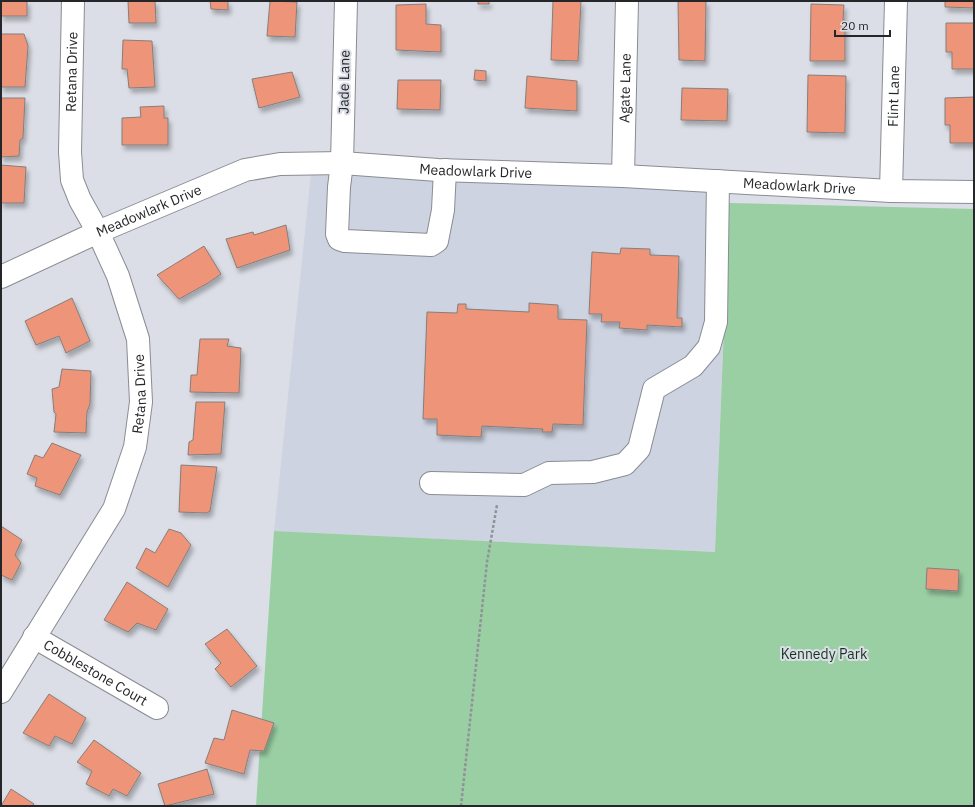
<svg xmlns="http://www.w3.org/2000/svg" width="975" height="807" viewBox="0 0 975 807" font-family="'IBM Plex Sans',sans-serif">
  <defs>
    <filter id="shadow"><feDropShadow dx="2.5" dy="4.5" stdDeviation="2" flood-color="#0004"/></filter>
  </defs>
  <rect width="100%" height="100%" fill="#dbdee6"/>
  <path fill="#ced3e1" d="M312,164L728,182L729,203L715,552L274,531Z"/>
  <path fill="#9acfa4" d="M729,203L974,209V806H256L274,531L715,552Z"/>
  <g fill="#ed9479" stroke="#867e7c" filter="url(#shadow)">
    <rect x="1" y="1" width="26" height="15"/>
    <path d="M128,1H155L156,23H129Z"/>
    <path d="M210,1H228V10L211,9Z"/>
    <path d="M270,1L297,2L295,37L267,36Z"/>
    <rect x="478" y="1" width="11" height="3"/>
    <path d="M553,1H581L578,61L551,60Z"/>
    <path d="M678,1H706L705,61L679,60Z"/>
    <path d="M945,1H974V8L945,7Z"/>
    <path d="M426,4V24L441,25V52L396,50V5Z"/>
    <path d="M811,4L844,5L843,20H845V61H810Z"/>
    <path d="M946,23H974V69H952V52H946Z"/>
    <path d="M1,34H24L28,46L25,87H1Z"/>
    <path d="M123,40L152,41L155,87L129,88L127,69H122Z"/>
    <path d="M475,70L486,71V81L474,80Z"/>
    <path d="M292,72L300,97L259,108L252,79Z"/>
    <path d="M808,75L846,76L845,133L807,132Z"/>
    <path d="M527,76L577,81V111L525,108Z"/>
    <path d="M398,80H441L440,110L397,109Z"/>
    <path d="M682,88L728,89L727,121L681,120Z"/>
    <path d="M974,97V143H950V125H945V98Z"/>
    <path d="M1,98H25L23,138L20,140L19,156L1,157Z"/>
    <path d="M164,106V118H168V145H122V118L141,117L140,107Z"/>
    <path d="M1,165L26,167L24,203H1Z"/>
    <path d="M286,225L290,250L237,268L226,239L253,232L254,235Z"/>
    <path d="M204,246L221,274L208,283L179,299L157,275Z"/>
    <path d="M621,248L650,249V255L679,256L677,318H682V327L647,325V330L619,328L620,322H601L602,314H589L592,252L620,254Z"/>
    <path d="M72,298L90,341L66,353L59,336L36,345L25,321Z"/>
    <path d="M529,303L558,305V319L587,320L583,425L553,424L552,432H542L543,429L482,426L481,437L437,435V419H423L427,312L457,313L458,304H466V309L529,312Z"/>
    <path d="M200,339H229L227,346L241,348L239,393L190,392L191,375H197Z"/>
    <path d="M62,369L91,371L90,404L87,412L86,433L54,432L56,414L54,412L52,389L59,387Z"/>
    <path d="M196,402H225L221,454L188,455L189,442L193,440Z"/>
    <path d="M52,443L81,455L60,495L35,486L37,478L27,474L35,455L43,458Z"/>
    <path d="M181,465L217,467L210,511L207,513L179,512Z"/>
    <path d="M1,526L22,540L15,555L21,563L12,580L1,575Z"/>
    <path d="M169,529L181,533L191,545L168,587L136,568L146,548L155,553Z"/>
    <path d="M927,568L959,570L958,591L926,589Z"/>
    <path d="M127,582L168,609L156,630L137,623L128,632L104,620Z"/>
    <path d="M227,629L257,666L231,687L215,669L221,663L205,644Z"/>
    <path d="M49,694L86,718L72,744L55,736L49,746L23,733Z"/>
    <path d="M232,710L274,723L264,751L250,750L244,774L205,763L214,738L224,740Z"/>
    <path d="M94,740L141,773L127,796L113,789L109,796L86,784L92,771L77,762Z"/>
    <path d="M207,769L214,794L165,806L158,784Z"/>
    <path d="M11,789L34,804L32,806H1Z"/>
  </g>
  <g fill="none" stroke-linecap="round" stroke-linejoin="round">
    <g stroke="#898c93" stroke-width="24">
      <g id="minor">
        <path d="M346,1L342,163L339,187L337,234L339,239L345,241L431,245L437,241L443,210L445,170"/>
        <path id="s1" d="M623,176L627,1"/>
        <path id="s2" d="M891,191L896,1"/>
        <path id="s3" d="M1,277L98,232L245,170L280,164L342,163L438,170L623,176L891,191L974,192"/>
        <path d="M431,483L524,485L549,473L593,472L625,464L639,449L654,389L693,366L709,347L716,322L718,181"/>
        <path id="s4" d="M34,637L157,708"/>
        <path id="s5" d="M1,692L114,509L135,447L141,402L138,339L118,276L98,232L80,200L72,180L70,152L73,1"/>
      </g>
    </g>
    <path stroke="#909298" stroke-width="2.5" stroke-dasharray="3 2" stroke-linecap="butt" d="M461,806L487,562L497,505"/>
    <use href="#minor" stroke="#fff" stroke-width="22"/>
  </g>
  <g text-anchor="middle" stroke-width="4" stroke-linejoin="round" paint-order="stroke">
    <g font-size="14" fill="#252629" stroke="#dbdee6">
      <text dy="5" stroke="none"><textPath href="#s5" startOffset="670">Retana Drive</textPath></text>
      <text transform="translate(344 82) rotate(-89)" y="5">Jade Lane</text>
      <text dy="5" stroke="none"><textPath href="#s1" startOffset="88">Agate Lane</textPath></text>
      <text dy="5" stroke="none"><textPath href="#s2" startOffset="95">Flint Lane</textPath></text>
      <text dy="5" stroke="none"><textPath href="#s3" startOffset="498">Meadowlark Drive</textPath></text>
      <text dy="5" stroke="none"><textPath href="#s3" startOffset="822">Meadowlark Drive</textPath></text>
      <text dy="5" stroke="none"><textPath href="#s3" startOffset="162">Meadowlark Drive</textPath></text>
      <text dy="5" stroke="none"><textPath href="#s5" startOffset="334">Retana Drive</textPath></text>
      <text dy="5" stroke="none"><textPath href="#s4" startOffset="71">Cobblestone Court</textPath></text>
    </g>
    <g font-size="14" fill="#14341c" stroke="#dbdee6">
      <text x="824" y="659">Kennedy Park</text>
    </g>
  </g>
  <rect width="975" height="807" fill="none" stroke="#252629" stroke-width="4"/>
  <path d="M835 30v6h55v-6" fill="none" stroke="#252629" stroke-width="2"/>
  <text x="841" y="30" font-size="12" fill="#252629" stroke="#dbdee6" stroke-width="3" paint-order="stroke">20 m</text>
</svg>
